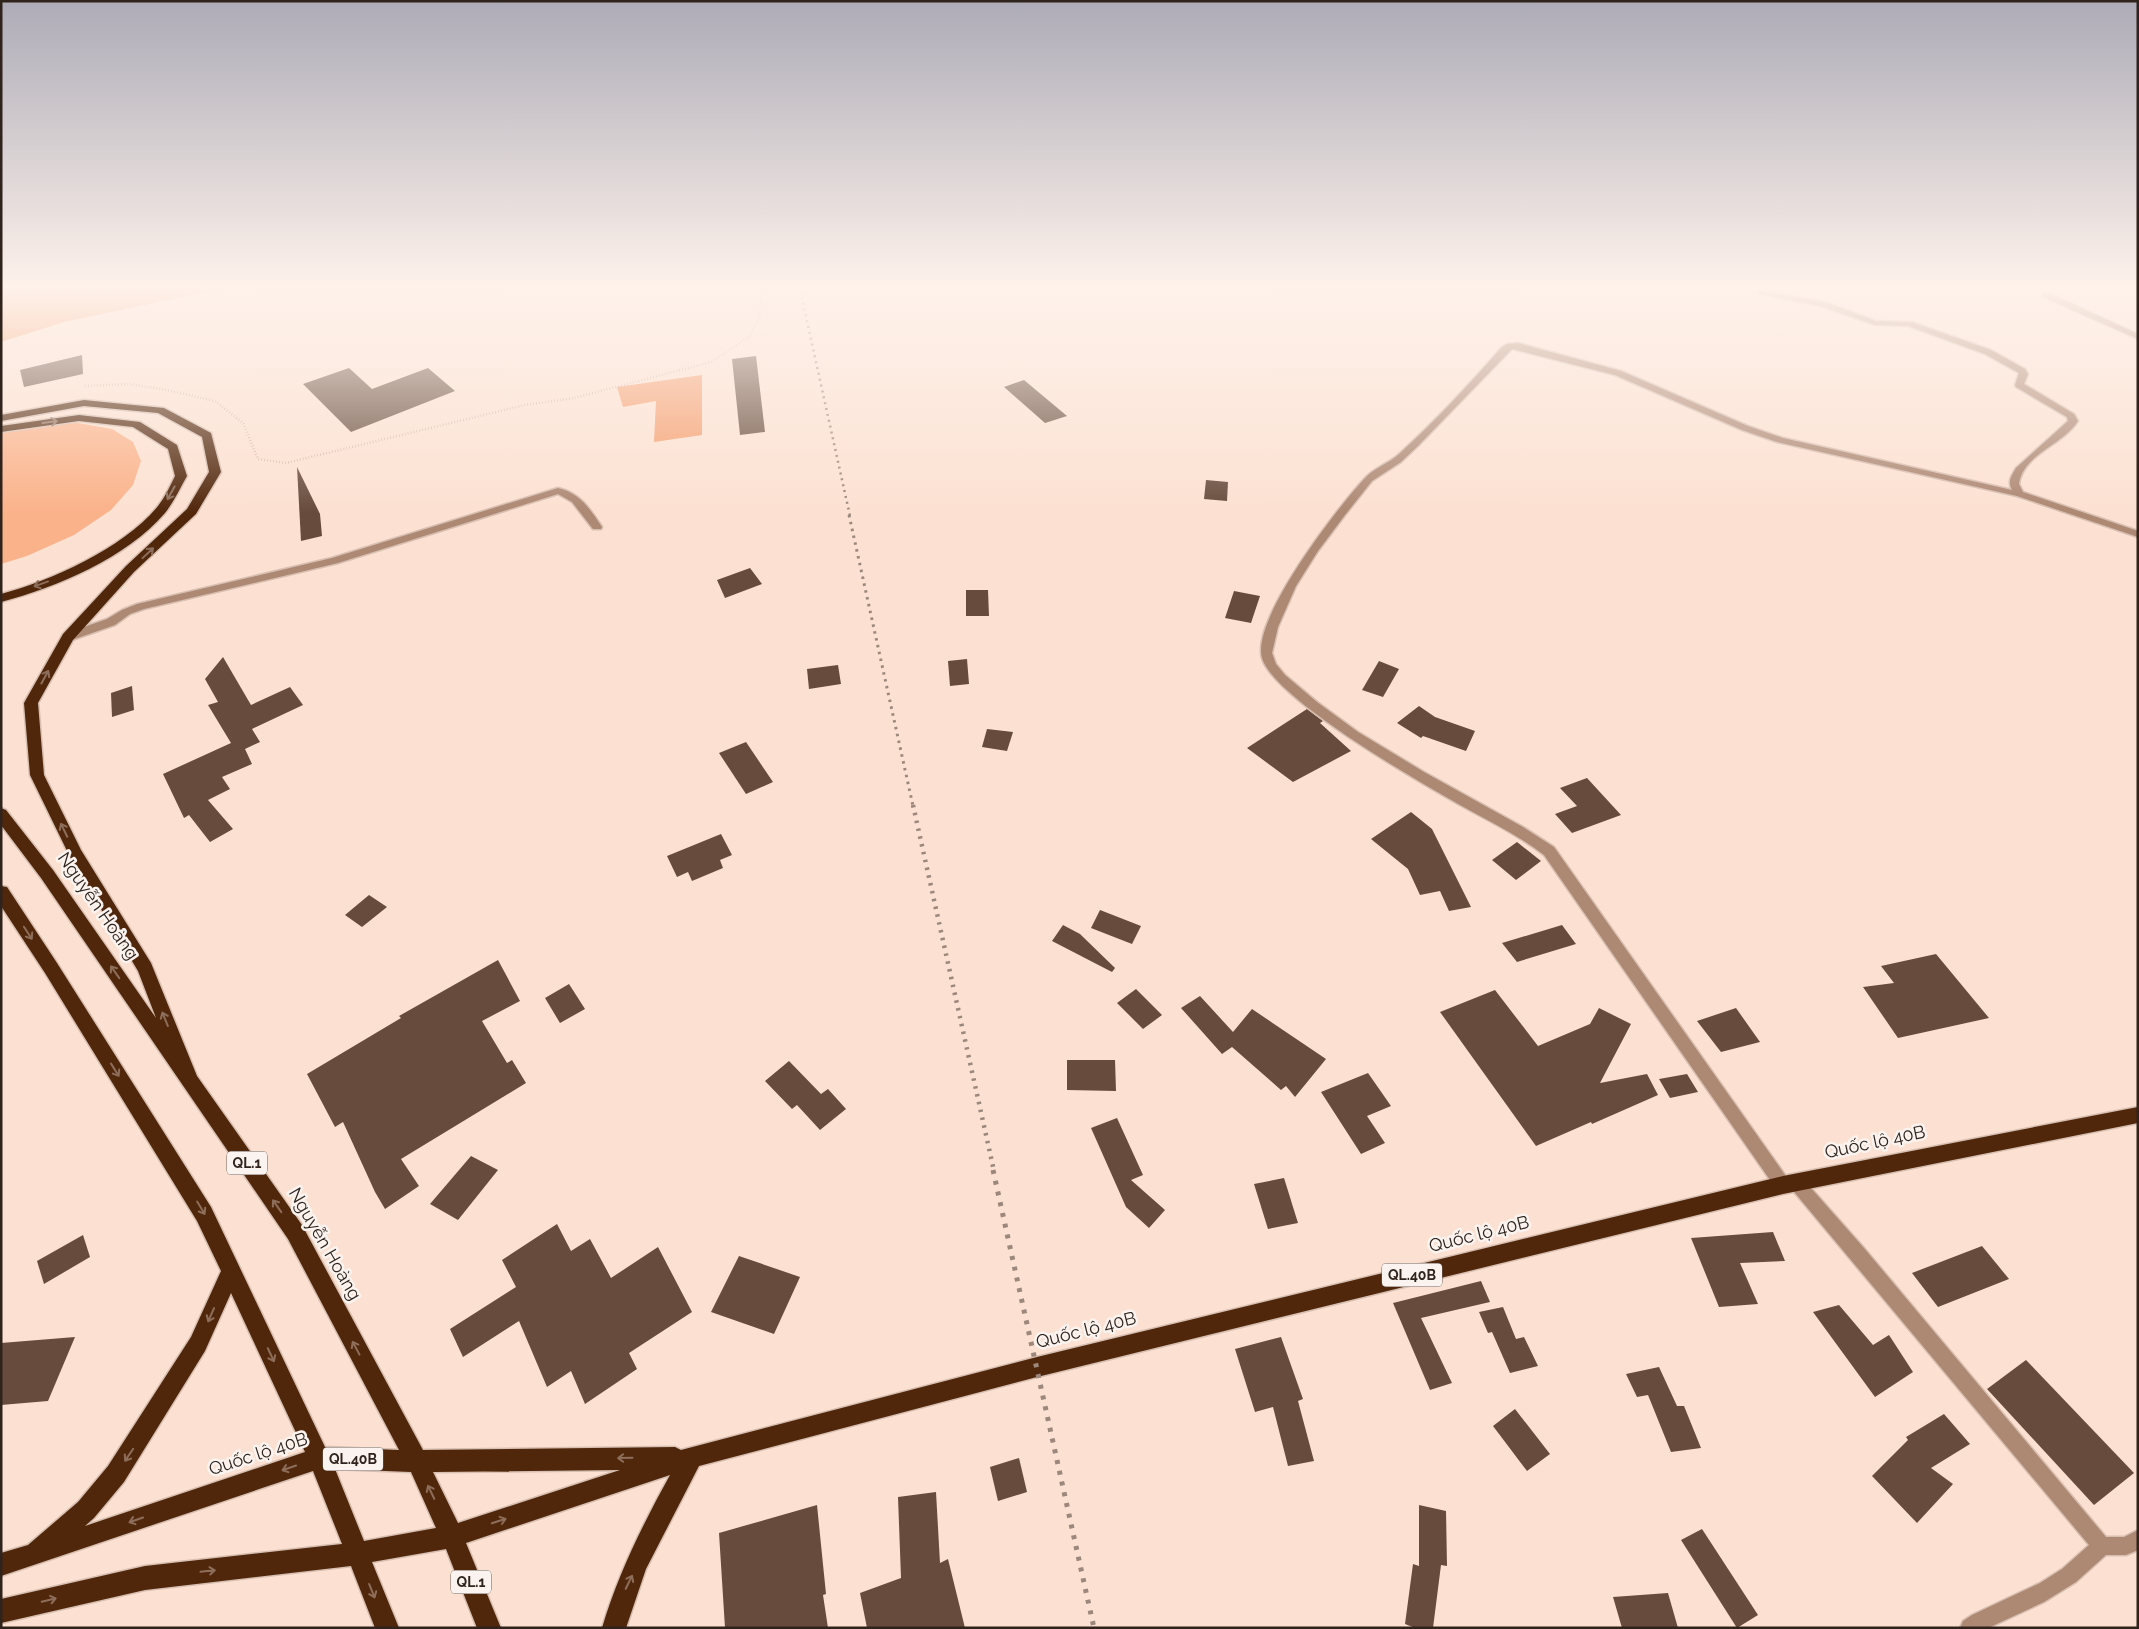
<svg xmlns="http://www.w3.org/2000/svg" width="2139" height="1629" viewBox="0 0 2139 1629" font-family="Raleway,sans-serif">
  <rect width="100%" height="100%" fill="#fce1d2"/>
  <path fill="#fab28a" d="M78,423L112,429L133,442L141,461L133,485L111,510L74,535L27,556L1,564V431L37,424Z"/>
  <g fill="#f49d6d">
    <path d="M1,285H240L64,322L1,342Z"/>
    <path d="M702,375V435L654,442L656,401L623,407L617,387Z"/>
  </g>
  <g fill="#674b3c">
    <path d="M82,355L83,374L24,387L20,370Z"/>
    <path d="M756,356L765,432L740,435L732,359Z"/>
    <path d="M349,368L372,389L428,368L455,391L351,432L303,384Z"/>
    <path d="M1024,380L1067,416L1045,423L1004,387Z"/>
    <path d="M297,467L320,514L322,536L301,541Z"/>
    <path d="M1206,480L1228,482L1227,501L1204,499Z"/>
    <path d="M750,568L762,584L725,598L717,580Z"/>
    <path d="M966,590H988L989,616H966Z"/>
    <path d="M1234,591L1260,596L1251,623L1225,618Z"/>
    <path d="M223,657L251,705L290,687L303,705L252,729L260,742L245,749L252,764L222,777L230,789L208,800L233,829L210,842L189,815L184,818L163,774L231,743L208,705L218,702L205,679Z"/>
    <path d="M967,659L969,684L950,686L948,661Z"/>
    <path d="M1379,661L1399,669L1383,697L1362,690Z"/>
    <path d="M838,665L841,684L809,689L807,669Z"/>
    <path d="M132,686L134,710L112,717L111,693Z"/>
    <path d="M1419,706L1435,717L1475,731L1466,751L1423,736L1421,738L1397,723Z"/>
    <path d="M1307,709L1323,721L1320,723L1351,751L1293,782L1247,748Z"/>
    <path d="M987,729L1013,732L1007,751L982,747Z"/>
    <path d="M746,742L773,782L746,794L719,753Z"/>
    <path d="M1587,778L1621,815L1572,833L1555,814L1577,806L1560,788Z"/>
    <path d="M1411,812L1432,829L1471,907L1449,911L1440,891L1420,895L1408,869L1371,839Z"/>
    <path d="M721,834L732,855L720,860L723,868L692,881L688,872L677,877L667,856Z"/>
    <path d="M1517,842L1541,861L1516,880L1492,860Z"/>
    <path d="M369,895L387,907L362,927L345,915Z"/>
    <path d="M1100,910L1141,926L1132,944L1091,928Z"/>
    <path d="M1063,925L1080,934L1115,968L1112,972L1052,941Z"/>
    <path d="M1562,925L1576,944L1517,962L1502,943Z"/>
    <path d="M1936,954L1989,1018L1898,1038L1863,987L1894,983L1881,966Z"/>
    <path d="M498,960L520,1001L482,1021L507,1063L512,1060L526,1083L401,1159L419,1186L385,1209L375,1192L343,1122L335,1127L307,1074L401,1018L399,1016Z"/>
    <path d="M569,984L585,1009L560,1023L545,998Z"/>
    <path d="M1136,989L1162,1015L1143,1029L1117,1003Z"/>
    <path d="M1495,990L1538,1046L1590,1024L1599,1008L1631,1024L1600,1083L1647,1074L1658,1095L1592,1124L1591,1122L1536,1146L1440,1012Z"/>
    <path d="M1200,996L1233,1032L1252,1009L1326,1059L1295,1097L1286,1086L1281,1090L1232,1047L1222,1054L1181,1008Z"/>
    <path d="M1736,1008L1760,1042L1721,1052L1697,1021Z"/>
    <path d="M1067,1060H1115L1116,1091L1067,1090Z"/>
    <path d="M789,1061L821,1094L828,1089L846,1109L820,1130L797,1105L792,1109L765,1081Z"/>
    <path d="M1368,1073L1391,1106L1367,1116L1385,1143L1361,1154L1321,1092Z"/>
    <path d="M1687,1074L1698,1092L1670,1098L1659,1079Z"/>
    <path d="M1117,1118L1143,1175L1131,1180L1165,1210L1149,1228L1126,1207L1091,1128Z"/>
    <path d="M471,1156L498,1170L458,1220L430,1204Z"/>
    <path d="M1284,1178L1298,1223L1268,1229L1254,1184Z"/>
    <path d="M557,1224L571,1251L590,1239L611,1278L658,1247L692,1312L629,1353L637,1369L585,1404L571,1371L547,1387L519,1321L463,1357L450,1329L516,1287L502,1260Z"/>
    <path d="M1773,1232L1785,1261L1740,1263L1758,1304L1719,1307L1691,1238Z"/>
    <path d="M83,1235L90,1257L44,1284L37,1261Z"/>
    <path d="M1982,1246L2009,1279L1938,1307L1912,1273Z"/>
    <path d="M739,1256L800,1277L774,1334L711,1312Z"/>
    <path d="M1481,1281L1490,1302L1421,1318L1452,1383L1430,1390L1393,1303Z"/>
    <path d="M1839,1305L1873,1345L1889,1335L1913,1372L1875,1397L1813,1312Z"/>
    <path d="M1503,1307L1516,1339L1524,1337L1538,1366L1510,1373L1492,1332L1488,1333L1479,1312Z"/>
    <path d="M75,1337L48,1401L1,1405V1343Z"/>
    <path d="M1281,1337L1303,1399L1298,1401L1314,1461L1288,1466L1273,1407L1255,1412L1235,1349Z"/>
    <path d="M2026,1360L2134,1473L2094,1505L1987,1389Z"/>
    <path d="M1659,1367L1677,1406H1684L1701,1448L1671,1452L1648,1395L1637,1397L1626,1374Z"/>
    <path d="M1515,1409L1550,1454L1527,1471L1493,1426Z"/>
    <path d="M1944,1414L1970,1444L1931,1468L1953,1484L1917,1523L1872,1476L1908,1440L1906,1437Z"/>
    <path d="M1019,1458L1027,1492L998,1501L990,1467Z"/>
    <path d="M936,1492L940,1563L948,1559L965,1628H867L860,1593L901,1578L898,1497Z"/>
    <path d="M817,1505L826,1594L823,1595L828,1628H725L719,1533Z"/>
    <path d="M1419,1505L1446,1511L1447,1566L1441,1565L1433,1628H1415L1405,1624L1413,1564L1419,1566Z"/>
    <path d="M1702,1529L1758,1615L1737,1628L1681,1540Z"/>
    <path d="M1668,1593L1678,1628H1622L1613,1597Z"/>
  </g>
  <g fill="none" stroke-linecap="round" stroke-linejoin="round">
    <g stroke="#d7bfb1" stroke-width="3">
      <g id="minor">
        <path d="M1758,290L1825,302L1876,321L1912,322L1991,350L2025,369L2028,374L2024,384L2074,414L2078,421C2063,445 2023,454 2019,484L2023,492L2138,531V537L2017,496L1777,442L1742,430L1615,375L1512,349L1418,446L1401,462L1372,481L1345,515L1318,551L1296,586L1278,627L1272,653L1276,664L1285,675L1317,702L1358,732L1424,772L1523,827L1554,847L1790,1182L1791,1179L1797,1176L1803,1179L1864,1248L2106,1537H2124L2138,1530V1550L2126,1555H2106L2076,1582L2044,1602L1988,1628H1960L1963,1621L1972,1615L2040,1583L2062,1569L2089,1545L1790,1187L1789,1190L1783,1193L1777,1190L1544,855C1518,835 1489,821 1460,805C1423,784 1386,762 1350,738C1328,723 1269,683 1262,658C1251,619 1338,507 1365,478C1374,468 1389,463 1399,454C1435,421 1469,385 1501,348L1507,344L1518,343L1621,371L1748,426L1783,438L2012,490C2007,481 2012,475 2016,468L2068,421L2067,417L2016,387L2015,385L2019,373L1985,354L1908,326L1875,325L1820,306L1758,294Z"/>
        <path d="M2043,293H2049L2138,334V339L2043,297Z"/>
        <path d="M558,488C580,493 590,509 602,527L601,529H593L572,502L558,494L338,563L144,609L130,614L115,625L72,640L68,641L63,637L64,634L107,619L122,610L137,604L332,558Z"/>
      </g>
    </g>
    <g stroke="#d7bfb1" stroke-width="3">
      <g id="highway">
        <path d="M84,400L164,408L211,433L221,472L196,514L134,572L73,640L38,703L44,775L81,850L151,963L197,1076L302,1225L423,1450L675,1447L681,1450L1037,1357L1783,1176L2138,1107V1123L1783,1194L1037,1377L699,1466L646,1569L626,1628H602C618,1574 643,1524 670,1475L466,1543L501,1628H477L446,1549L372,1562L399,1628H375L351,1566L145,1590L1,1623V1599L145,1566L342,1544L313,1471L1,1576V1553L28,1545L78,1502L108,1466L191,1337L221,1271L197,1221L45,973L1,906V886L7,887L57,963L211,1207L325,1447L399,1450L288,1239L41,878L1,825V808L6,810L53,870L156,1018L138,971L70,857L30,775L24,703L63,634L126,566L187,509L209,472L202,437L158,413L84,406L1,421V415ZM231,1293L305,1452L85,1526L94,1518L124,1482L205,1351ZM335,1469L411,1472L436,1528L364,1541ZM620,1470L458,1523L433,1472Z"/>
        <path d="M79,415L140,422L177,445L187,476C180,488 174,502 165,513C126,558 58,587 1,602V594C51,581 125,547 158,506C165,497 170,486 175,476L168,449L133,427L79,421L1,432V426Z"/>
      </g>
    </g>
    <path stroke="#b7a195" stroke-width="2.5" stroke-dasharray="0.5 2.5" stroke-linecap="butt" d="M85,386L128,384L162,389L215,401L243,423L258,459L286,463L525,405L574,398L711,362L749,337L760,317L761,285"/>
    <use href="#minor" fill="#ad8873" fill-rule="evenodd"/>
    <use href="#highway" fill="#51270c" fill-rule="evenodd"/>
    <path stroke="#9b877c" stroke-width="2.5" stroke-dasharray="2 4" stroke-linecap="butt" d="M799,285L850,516"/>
    <path stroke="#9b877c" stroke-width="3" stroke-dasharray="2.5 4.5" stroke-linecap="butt" d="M849,515L913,806"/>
    <path stroke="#9b877c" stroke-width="4.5" stroke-dasharray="2.5 5.5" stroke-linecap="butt" d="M913,805L994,1171"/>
    <path stroke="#9b877c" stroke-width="5" stroke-dasharray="4 7" stroke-linecap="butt" d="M993,1170L1094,1628"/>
  </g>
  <defs><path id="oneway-shaft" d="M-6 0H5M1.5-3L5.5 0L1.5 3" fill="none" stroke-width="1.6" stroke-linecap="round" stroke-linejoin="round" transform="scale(1.25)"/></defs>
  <g stroke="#8c6e5b">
    <use href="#oneway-shaft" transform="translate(50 422) rotate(-8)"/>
    <use href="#oneway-shaft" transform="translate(171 493) rotate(119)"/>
    <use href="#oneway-shaft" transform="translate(148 553) rotate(-43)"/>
    <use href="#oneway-shaft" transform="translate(41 584) rotate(160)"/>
    <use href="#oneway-shaft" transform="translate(45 677) rotate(-61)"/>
    <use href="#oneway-shaft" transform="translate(64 830) rotate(-116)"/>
    <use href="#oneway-shaft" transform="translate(28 933) rotate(57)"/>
    <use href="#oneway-shaft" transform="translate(115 972) rotate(-125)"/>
    <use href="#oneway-shaft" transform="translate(165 1019) rotate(-112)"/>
    <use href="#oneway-shaft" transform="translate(115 1070) rotate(58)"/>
    <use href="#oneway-shaft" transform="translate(277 1206) rotate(-125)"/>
    <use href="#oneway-shaft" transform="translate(201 1208) rotate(59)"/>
    <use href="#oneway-shaft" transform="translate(211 1315) rotate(114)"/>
    <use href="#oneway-shaft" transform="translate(356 1348) rotate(-118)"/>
    <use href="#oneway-shaft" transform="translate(271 1355) rotate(65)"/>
    <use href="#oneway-shaft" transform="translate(129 1455) rotate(124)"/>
    <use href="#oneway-shaft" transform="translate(625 1458) rotate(179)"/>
    <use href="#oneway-shaft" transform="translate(289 1468) rotate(161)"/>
    <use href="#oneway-shaft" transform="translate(431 1492) rotate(-116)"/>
    <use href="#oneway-shaft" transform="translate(136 1520) rotate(161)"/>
    <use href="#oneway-shaft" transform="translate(499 1521) rotate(-18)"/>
    <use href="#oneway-shaft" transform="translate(208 1571) rotate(-6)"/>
    <use href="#oneway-shaft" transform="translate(629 1582) rotate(-64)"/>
    <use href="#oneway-shaft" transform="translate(372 1591) rotate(68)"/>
    <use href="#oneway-shaft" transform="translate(49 1600) rotate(-13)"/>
  </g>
  <linearGradient id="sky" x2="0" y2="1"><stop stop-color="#adabb7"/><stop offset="0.56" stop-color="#fef2eb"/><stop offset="1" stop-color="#fef2eb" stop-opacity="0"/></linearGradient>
  <rect width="2139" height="513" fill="url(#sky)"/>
  <g text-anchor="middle" stroke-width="5" stroke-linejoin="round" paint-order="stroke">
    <g fill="#faf3ef" stroke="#6c615b" stroke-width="1">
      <rect x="227" y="1151.5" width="40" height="23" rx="4"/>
      <rect x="1382" y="1263.5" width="60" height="23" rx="4"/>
      <rect x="323" y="1447.5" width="60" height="23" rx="4"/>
      <rect x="451" y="1570.5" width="40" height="23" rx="4"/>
    </g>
    <g font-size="14" font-weight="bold" fill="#2f231c">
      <text x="247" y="1168">QL.1</text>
      <text x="1412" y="1280">QL.40B</text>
      <text x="353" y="1464">QL.40B</text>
      <text x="471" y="1587">QL.1</text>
    </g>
    <g font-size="18" fill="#2f231c" stroke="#faf3ef">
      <text transform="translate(98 906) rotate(55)" y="6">Nguyễn Hoàng</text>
      <text transform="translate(1875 1142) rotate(-12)" y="6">Quốc lộ 40B</text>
      <text transform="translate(1479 1234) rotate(-14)" y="6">Quốc lộ 40B</text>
      <text transform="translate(325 1244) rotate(60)" y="6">Nguyễn Hoàng</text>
      <text transform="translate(1086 1330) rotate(-14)" y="6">Quốc lộ 40B</text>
      <text transform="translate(258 1454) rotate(-18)" y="6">Quốc lộ 40B</text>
    </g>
  </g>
  <rect width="2139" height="1629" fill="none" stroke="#2f231c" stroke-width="5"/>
</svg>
